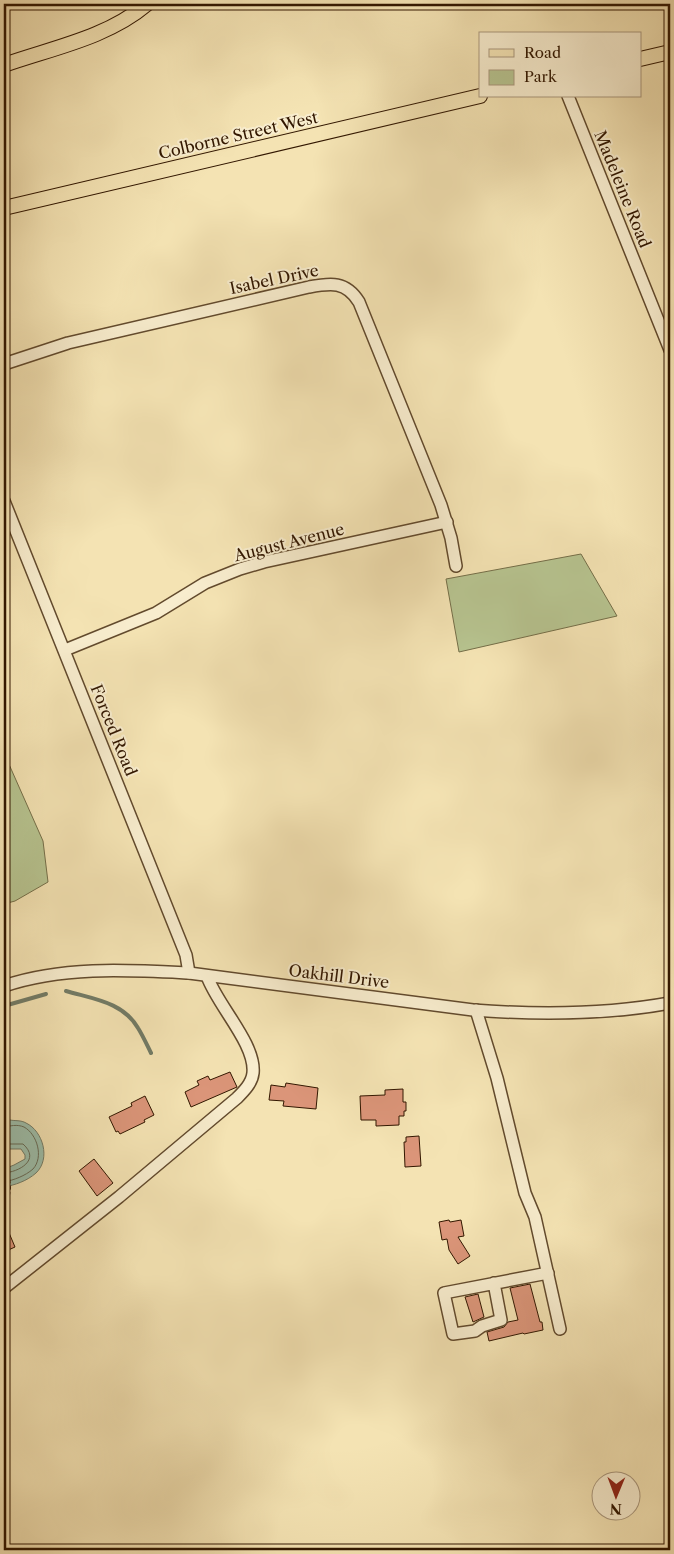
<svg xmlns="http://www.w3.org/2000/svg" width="674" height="1554" viewBox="0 0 674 1554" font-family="'Libre Caslon Text',serif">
  <rect width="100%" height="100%" fill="#f4e3b3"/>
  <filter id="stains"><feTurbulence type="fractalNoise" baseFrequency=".004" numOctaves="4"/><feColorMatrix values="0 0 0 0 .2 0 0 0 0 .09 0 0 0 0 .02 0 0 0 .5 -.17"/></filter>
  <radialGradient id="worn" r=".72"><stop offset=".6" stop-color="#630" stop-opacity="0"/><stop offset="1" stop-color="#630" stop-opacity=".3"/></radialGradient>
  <g fill="#b7c490" stroke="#746e48">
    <path d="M581,554L617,616L459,652L446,579Z"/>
    <path d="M4,753L43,841L48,882L15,901L4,904Z"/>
  </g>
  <path fill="#9cbeaa" stroke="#727b66" d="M10,1120C15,1121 21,1120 26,1123C43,1131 51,1159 36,1173C27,1181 15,1185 4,1187V1169L14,1165L25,1159V1155L21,1149H4V1122Z"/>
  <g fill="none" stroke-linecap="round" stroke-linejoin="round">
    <g stroke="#676a55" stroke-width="1">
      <path d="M4,1127C10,1126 17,1124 24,1127C37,1134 44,1157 33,1169C25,1176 14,1180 4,1182"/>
      <path d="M4,1144H23C41,1160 19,1172 4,1173"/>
    </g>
    <g stroke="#727b66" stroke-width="4">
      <path d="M66,991C93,999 123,1002 138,1028C143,1036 147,1045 151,1053"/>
      <path d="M4,1006L46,994"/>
    </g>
  </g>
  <g fill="#db9579" stroke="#321700">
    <path d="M230,1072L237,1087L191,1107L185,1092L199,1085L197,1081L208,1076L210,1080Z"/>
    <path d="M286,1083L318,1088L316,1109L283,1106L284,1101L269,1100L271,1085L285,1087Z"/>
    <path d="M403,1089V1102H406V1111H404V1116H399V1125L376,1126V1120H361L360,1096L385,1095V1090Z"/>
    <path d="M145,1096L154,1115L144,1120L145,1122L120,1134L118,1131L116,1132L109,1117L132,1106L131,1103Z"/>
    <path d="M419,1136L421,1166L405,1167L404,1142H406V1137Z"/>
    <path d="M94,1159L113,1183L97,1196L79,1171Z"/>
    <path d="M449,1220L450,1222L461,1220L464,1236L458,1237L470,1256L458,1264L449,1250L447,1239L442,1240L439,1222Z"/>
    <path d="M4,1221L15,1247L4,1252Z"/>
    <path d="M530,1284L540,1322H542L543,1330L524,1334L523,1333L489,1341L487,1332L504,1327L508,1322L518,1320L510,1288Z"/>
    <path d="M478,1294L484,1317L473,1322L465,1297Z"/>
  </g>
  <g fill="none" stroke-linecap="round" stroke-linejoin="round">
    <g stroke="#624a2d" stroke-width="14">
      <g id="minor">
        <path d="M568,96L670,350"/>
        <path d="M4,364L68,343L309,287C331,283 346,281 359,302L441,505L451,538L456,566"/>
        <path d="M4,501L186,955L189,973"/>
        <path d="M65,650L156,613L205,583L240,569L264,562L447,522"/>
        <path d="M4,986C63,966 128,970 189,973L473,1010C539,1015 604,1015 670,1003"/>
        <path d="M476,1010L497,1078L525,1193L535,1217L560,1329"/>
        <path d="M494,1283L501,1320L482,1326L475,1331L453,1334L444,1293L548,1273"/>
        <path d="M4,1288L119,1197L237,1098C244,1091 252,1083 253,1073C256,1044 217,1005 207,976"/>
      </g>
    </g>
    <g stroke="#321700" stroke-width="16">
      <g id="major">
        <path d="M640,59L670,52"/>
        <path d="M4,65C52,48 107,38 147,4"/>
        <path d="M4,208L480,96"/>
      </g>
    </g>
    <path stroke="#321700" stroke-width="2" stroke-dasharray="4 2.5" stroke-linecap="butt" d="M7,1209L10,1188L8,1166"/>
    <use href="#minor" stroke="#f8edce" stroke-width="11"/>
    <use href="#major" stroke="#f4e3b3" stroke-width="14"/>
  </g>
  <g text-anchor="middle" stroke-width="4" stroke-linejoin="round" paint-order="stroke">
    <g font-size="16" fill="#321700" stroke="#f8edce">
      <text transform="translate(238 135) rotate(-13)" y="6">Colborne Street West</text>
      <text transform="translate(623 189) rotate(68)" y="6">Madeleine Road</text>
      <text transform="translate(274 279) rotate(-12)" y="6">Isabel Drive</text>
      <text transform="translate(289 542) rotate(-14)" y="6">August Avenue</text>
      <text transform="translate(114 730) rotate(68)" y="6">Forced Road</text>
      <text transform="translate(339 976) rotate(7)" y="6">Oakhill Drive</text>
    </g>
  </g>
  <rect width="674" height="1554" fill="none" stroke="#f4e3b3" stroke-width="20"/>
  <rect x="5" y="5" width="664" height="1544" fill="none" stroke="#321700" stroke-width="2.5"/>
  <rect x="10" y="10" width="654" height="1534" fill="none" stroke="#321700"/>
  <rect x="479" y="32" width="162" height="65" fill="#f8edce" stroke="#a9977c"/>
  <rect x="489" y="49" width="25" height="8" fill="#f4e3b3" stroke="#a9977c"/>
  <text x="524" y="58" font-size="15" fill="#321700">Road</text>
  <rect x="489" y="70" width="25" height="15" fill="#b7c490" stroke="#a9977c"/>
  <text x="524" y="82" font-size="15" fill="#321700">Park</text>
  <g transform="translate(616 1496) rotate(181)"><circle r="24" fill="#f8edce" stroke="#a9977c"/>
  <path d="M0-4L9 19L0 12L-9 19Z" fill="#8f2418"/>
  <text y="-8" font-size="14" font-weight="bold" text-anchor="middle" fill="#321700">N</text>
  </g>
  <rect width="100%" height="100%" filter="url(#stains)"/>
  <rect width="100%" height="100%" fill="url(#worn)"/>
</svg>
